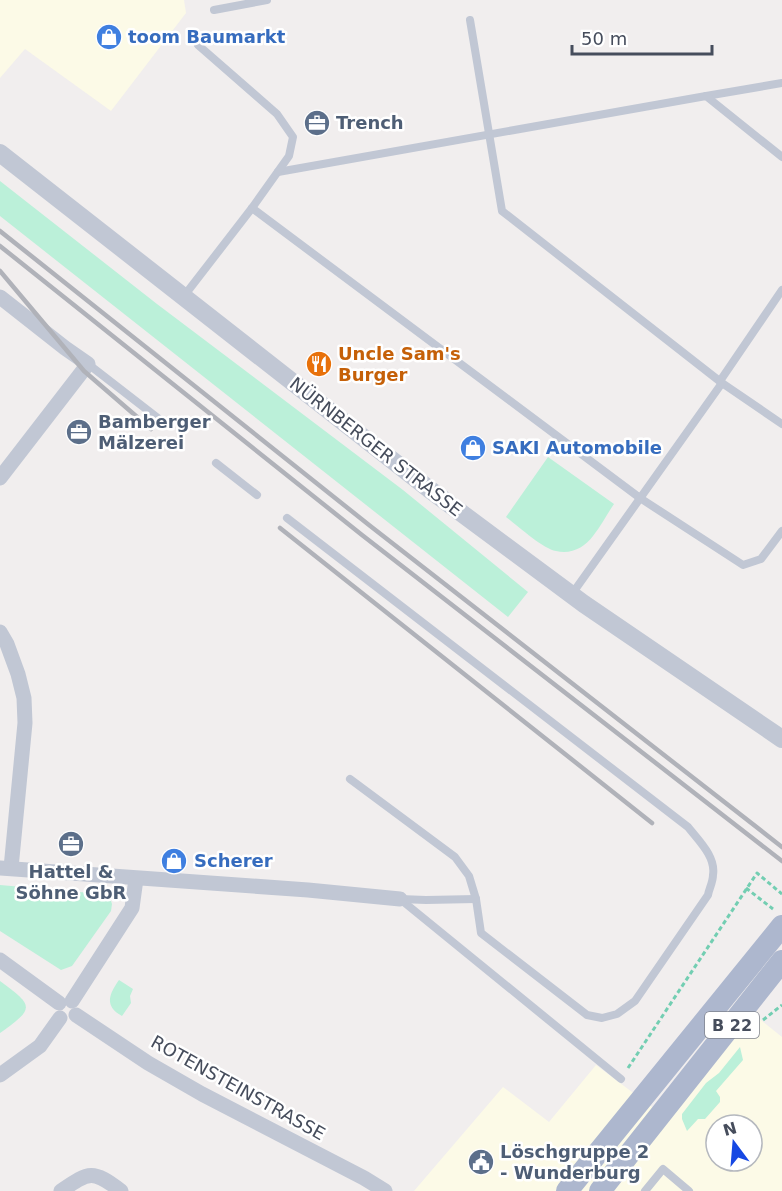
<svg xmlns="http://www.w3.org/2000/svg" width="782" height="1191" viewBox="0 0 782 1191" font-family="'DejaVu Sans',sans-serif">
  <rect width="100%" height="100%" fill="#f1eeee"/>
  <g fill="#fcfae7" fill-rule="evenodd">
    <path d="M0,0H184L186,13L111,111L25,49L0,78Z"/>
    <path d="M741,1004L782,1037V1191H414L503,1087L549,1122L596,1065L656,1110ZM716,1125H752V1161H716Z"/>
  </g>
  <g fill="#bbf0d9">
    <path d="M0,181L157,304L403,490L528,592L508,617L0,216Z"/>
    <path d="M548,457L614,504C607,514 601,526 593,536C585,547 571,555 556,551C543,549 518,526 506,517Z"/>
    <path d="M0,885L102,894L110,898L112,904L111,911L72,966L61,970L0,931Z"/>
    <path d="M119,980L133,989L130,996L131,1003L122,1016C104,1006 109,994 119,980Z"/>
    <path d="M0,981C34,1006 35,1008 0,1033Z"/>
    <path d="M740,1047L743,1060L716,1091L720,1097V1102L705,1119H698L687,1131L682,1119V1114L706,1083L719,1073Z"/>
  </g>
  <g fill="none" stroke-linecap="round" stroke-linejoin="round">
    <g stroke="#73ceb2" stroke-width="3" stroke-dasharray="4.5 3" stroke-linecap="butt">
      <path d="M746,888L773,909"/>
      <path d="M763,1020L782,1005"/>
      <path d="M628,1068L757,873L782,894"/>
    </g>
    <g stroke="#c1c7d4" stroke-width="8">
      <path d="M214,10L267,0"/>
      <path d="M470,20L502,211L722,383L782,424"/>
      <path d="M706,96L782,83"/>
      <path d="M278,172L706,96L782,157"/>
      <path d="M252,208L640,498L743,565L761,559L782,531"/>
      <path d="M184,296L252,208L289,156L293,137L277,114L198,45"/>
      <path d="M88,364L159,419"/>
      <path d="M720,381L782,290"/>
      <path d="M216,463L257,495"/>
      <path d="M287,518L688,827C699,841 716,857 713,875C713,882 709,889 708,895L635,1001L617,1014L602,1018L587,1015L481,933L476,899L469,876L455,857L350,779"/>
      <path d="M572,594L722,383"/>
      <path d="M400,899L621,1079"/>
      <path d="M400,899L426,900L476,899"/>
      <path d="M645,1191L663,1169L689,1191"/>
    </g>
    <g stroke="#c1c7d4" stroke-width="15">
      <path d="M0,297L65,348L88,364L0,478"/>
      <path d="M0,632L7,644L18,674L24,698L25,723L11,868"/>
      <path d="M0,868L308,890L400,899"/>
      <path d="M0,960L59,1003"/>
      <path d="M72,1001L132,908L136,879"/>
      <path d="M76,1015L148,1063L202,1094L364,1178L385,1191"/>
      <path d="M0,1075L40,1046L60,1018"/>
      <path d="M61,1191C89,1172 92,1169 121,1191"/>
    </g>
    <path stroke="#c1c7d4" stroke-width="18" d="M0,153L429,489L584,604L782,739"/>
    <g stroke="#adb7ce" stroke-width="22">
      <path d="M567,1191L782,926"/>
      <path d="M600,1191L782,961"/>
    </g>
    <g stroke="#b0b2b9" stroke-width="4.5">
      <path d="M0,231L369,525L782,847"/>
      <path d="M0,246L362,535L782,861"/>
      <path d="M0,271L84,371L151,429"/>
      <path d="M280,528L652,823"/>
    </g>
  </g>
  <defs>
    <g id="shop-disc" transform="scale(1.35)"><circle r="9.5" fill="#3f7fe0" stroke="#fff"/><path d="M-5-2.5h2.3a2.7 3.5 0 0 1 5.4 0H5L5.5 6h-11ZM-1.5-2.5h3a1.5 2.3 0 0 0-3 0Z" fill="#fff"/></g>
    <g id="office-disc" transform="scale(1.35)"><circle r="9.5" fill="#5c6f8a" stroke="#fff"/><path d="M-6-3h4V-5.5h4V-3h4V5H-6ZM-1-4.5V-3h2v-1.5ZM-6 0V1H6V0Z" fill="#fff"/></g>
    <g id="restaurant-disc" transform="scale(1.35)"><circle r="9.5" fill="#e8710a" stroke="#fff"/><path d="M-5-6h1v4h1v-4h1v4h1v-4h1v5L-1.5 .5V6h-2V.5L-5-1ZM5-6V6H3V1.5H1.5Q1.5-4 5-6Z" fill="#fff"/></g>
    <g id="civic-disc" transform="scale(1.35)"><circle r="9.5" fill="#5c6f8a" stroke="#fff"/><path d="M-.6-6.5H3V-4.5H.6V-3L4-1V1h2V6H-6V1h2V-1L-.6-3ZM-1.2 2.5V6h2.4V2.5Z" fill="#fff"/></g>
  </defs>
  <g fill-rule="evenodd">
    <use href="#shop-disc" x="109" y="37"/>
    <use href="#office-disc" x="317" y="123"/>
    <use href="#restaurant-disc" x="319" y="364"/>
    <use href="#office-disc" x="79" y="432"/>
    <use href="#shop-disc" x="473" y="448"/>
    <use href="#office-disc" x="71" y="844"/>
    <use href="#shop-disc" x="174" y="861"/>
    <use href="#civic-disc" x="481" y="1162"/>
  </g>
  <g text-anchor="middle" stroke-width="5" stroke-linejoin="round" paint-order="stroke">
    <rect fill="#fff" stroke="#7e828d" stroke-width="1.5" x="705" y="1012" width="54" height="26" rx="4.5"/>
    <g font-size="16" font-weight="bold" fill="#464d5c">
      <text x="732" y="1031">B 22</text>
    </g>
    <g font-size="18" font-weight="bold" fill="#366cbe" stroke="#fff" text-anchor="start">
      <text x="128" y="43">toom Baumarkt</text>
      <text x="492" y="454">SAKI Automobile</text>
      <text x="194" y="867">Scherer</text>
    </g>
    <g font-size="18" font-weight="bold" fill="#4e5e75" stroke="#fff" text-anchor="start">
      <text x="336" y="129">Trench</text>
      <text x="98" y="428">Bamberger<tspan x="98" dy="21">Mälzerei</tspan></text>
      <text x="71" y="878" text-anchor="middle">Hattel &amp;<tspan x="71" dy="21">Söhne GbR</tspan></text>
      <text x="500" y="1158">Löschgruppe 2<tspan x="500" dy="21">- Wunderburg</tspan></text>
    </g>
    <g font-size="18" font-weight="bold" fill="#c56008" stroke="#fff" text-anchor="start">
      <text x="338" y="360">Uncle Sam's<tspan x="338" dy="21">Burger</tspan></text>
    </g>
    <g font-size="18" fill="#464d5c" stroke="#fff">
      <text transform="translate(376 447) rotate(38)" y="6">NÜRNBERGER STRASSE</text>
      <text transform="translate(238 1088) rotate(29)" y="6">ROTENSTEINSTRASSE</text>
    </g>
  </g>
  <g transform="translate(734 1143) rotate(344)"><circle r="28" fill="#ffffff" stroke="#b5b8be" stroke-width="1.5"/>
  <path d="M0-4.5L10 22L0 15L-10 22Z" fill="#1648e3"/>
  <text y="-9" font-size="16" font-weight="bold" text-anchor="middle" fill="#464d5c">N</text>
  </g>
  <path d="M572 45v9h140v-9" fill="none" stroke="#464d5c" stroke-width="3"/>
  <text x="581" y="45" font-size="18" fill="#464d5c" stroke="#ffffff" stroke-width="4.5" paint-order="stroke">50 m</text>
</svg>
